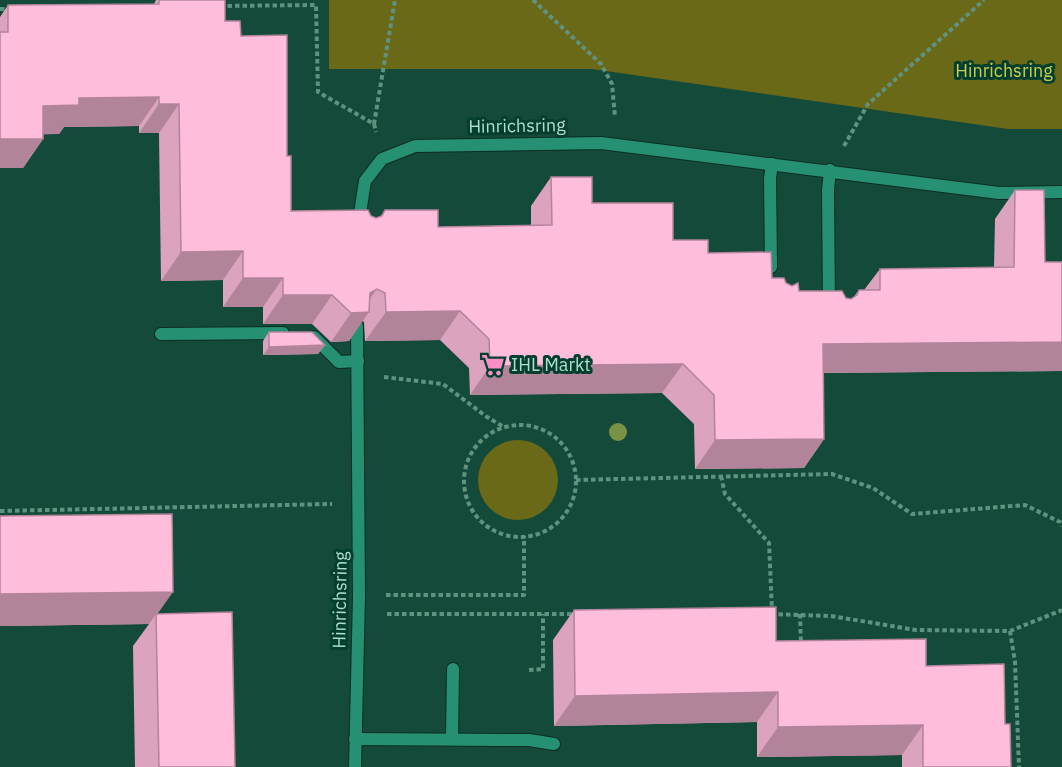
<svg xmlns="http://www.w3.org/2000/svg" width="1062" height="767" viewBox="0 0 1062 767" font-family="'IBM Plex Sans',sans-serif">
  <rect width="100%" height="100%" fill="#134a3a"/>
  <g fill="#696918">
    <path d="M329,0H1062V129H1008L592,69H329Z"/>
    <circle cx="518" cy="480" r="40"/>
  </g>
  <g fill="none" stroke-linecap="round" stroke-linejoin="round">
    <g stroke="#0d2d22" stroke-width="14">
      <g id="lane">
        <path d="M771,267L770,178L772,164"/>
        <path d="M829,307L828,190L830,170"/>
        <path d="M161,334L283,333"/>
        <path d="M314,337L339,362L358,361"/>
        <path d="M452,738L453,669"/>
        <path d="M355,739L529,740L554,744"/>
      </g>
    </g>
    <g stroke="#0d2d22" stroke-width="14">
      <g id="street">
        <path d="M358,226L365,181L382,159L415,146L601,143L999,193L1062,192"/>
        <path d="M355,767L359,596L357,326"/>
      </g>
    </g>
    <g stroke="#5f9281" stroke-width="4" stroke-dasharray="4.5 3" stroke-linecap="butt">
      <path d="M533,0L601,64L612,84L615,117"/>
      <path d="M220,6L316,5L318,92L374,124L376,132"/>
      <path d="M0,9H9"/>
      <path d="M374,124L395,0"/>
      <path d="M844,146L868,104L984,0"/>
      <path d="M384,377L443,384L487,417L504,427"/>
      <circle cx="520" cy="481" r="56"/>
      <path d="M721,476L725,494L769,543L772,611"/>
      <path d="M576,480L832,474L873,488L912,514L1025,505L1060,522L1062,526"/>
      <path d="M0,511L332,504"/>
      <path d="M386,595H524V536"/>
      <path d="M387,614H575"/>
      <path d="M771,614L831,616L916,630L1010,631L1062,610"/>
      <path d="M800,614L801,645"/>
      <path d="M1010,631L1015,662L1019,767"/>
      <path d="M529,670L543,669V614"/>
    </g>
    <use href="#lane" stroke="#269172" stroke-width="12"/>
    <use href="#street" stroke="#269172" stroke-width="12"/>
  </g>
  <circle fill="#799244" cx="618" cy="432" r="9"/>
  <g fill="#dba3bd">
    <path d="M156,0H225V21L241,36L287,156L291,211L371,216L376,218L380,217L385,210L438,227L531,225V206L551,177L592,203L673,240L786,283L799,291L851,299L853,298L859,290H864L880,269L994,268L995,219L1015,190L1045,262L1062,371L823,373L824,439L804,468L695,469L694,424L662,393L470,395L469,368L440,340L365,341L364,322L362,321L349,341L331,342L312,324H263V307H223V280L161,281L159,133H139V126L64,127L59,134H43V139L23,168H0V17L8,5L154,4Z"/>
    <path d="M269,332L325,345L318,354L263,355V341Z"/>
    <path d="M574,610L776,641L926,666L1005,724L1011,767H902V755L757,757V722L554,726L553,640Z"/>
    <path d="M158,614L235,767H135L133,646L149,624L0,626Z"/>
  </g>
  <g fill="#b2849a">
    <path d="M159,97L139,126L64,127L59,134L22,135L43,106L79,98Z"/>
    <path d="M159,104H179L159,133H139Z"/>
    <path d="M0,139H43L23,168H0Z"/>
    <path d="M243,251L223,280L161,281L181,252Z"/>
    <path d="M243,278H283L263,307H223Z"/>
    <path d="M377,289L360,312H369L349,341L331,342L351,313L370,293Z"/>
    <path d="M283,295H332L312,324H263Z"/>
    <path d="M460,311L440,340L365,341L386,312Z"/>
    <path d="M1062,342V371L803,373L823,344Z"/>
    <path d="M324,346L318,354L263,355L269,347Z"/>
    <path d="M683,364L662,393L470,395L490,366Z"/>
    <path d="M824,439L804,468L695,469L715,440Z"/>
    <path d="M173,592L156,616V614L149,624L0,626V594Z"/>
    <path d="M778,692L757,722L554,726L575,696Z"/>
    <path d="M923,725L902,755L757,757L778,727Z"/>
  </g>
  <g fill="#ffbddc" stroke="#b2849a" stroke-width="1.5">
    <path d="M159,0H225V21H240L241,36L287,35V156H291V211L368,210L371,216L376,218L382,216L385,210H438V227L552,225L551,177H592V203H673V240H708V253L771,252L772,278H784L786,283L792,286L798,283L799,291H842L846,298L851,299L857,295L859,290H880V269L1014,267L1015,190H1044L1045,262H1062V342L823,344L824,439L715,440L714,395L683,364L490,366L489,339L460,311L386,312L385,293L377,289L370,293L369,312L351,313L332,295H283V278H243V251L181,252L179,104H159V97L79,98V105L43,106V139H0V32H8V5L159,4Z"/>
    <path d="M269,332H312L325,345L269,347Z"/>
    <path d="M172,514L173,592L0,594V516Z"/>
    <path d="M776,607V641L926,639V666L1004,664L1005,724H1010L1011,767H923V725L778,727V692L575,696L574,610Z"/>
    <path d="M232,612L235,767H159L156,614Z"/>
  </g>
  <defs>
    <g id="supermarket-bare" transform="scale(1.8)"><path d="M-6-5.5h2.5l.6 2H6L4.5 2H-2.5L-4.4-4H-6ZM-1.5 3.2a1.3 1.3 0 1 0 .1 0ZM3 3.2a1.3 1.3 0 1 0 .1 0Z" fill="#fb8fc5" stroke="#033f2f" stroke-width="2.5" paint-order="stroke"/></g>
  </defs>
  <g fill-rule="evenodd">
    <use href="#supermarket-bare" x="493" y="365"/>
  </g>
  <g text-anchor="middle" stroke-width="6" stroke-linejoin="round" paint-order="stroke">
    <g font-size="18" fill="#cdcd4c" stroke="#033f2f">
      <text x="1004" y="77">Hinrichsring</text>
    </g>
    <g font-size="18" fill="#b1decc" stroke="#033f2f">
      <text transform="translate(517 126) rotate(-1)" y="6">Hinrichsring</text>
      <text transform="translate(340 600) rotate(-89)" y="6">Hinrichsring</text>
    </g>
    <g font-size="18" fill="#b1decc" stroke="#033f2f" text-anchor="start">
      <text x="511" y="371">IHL Markt</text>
    </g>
  </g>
</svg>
